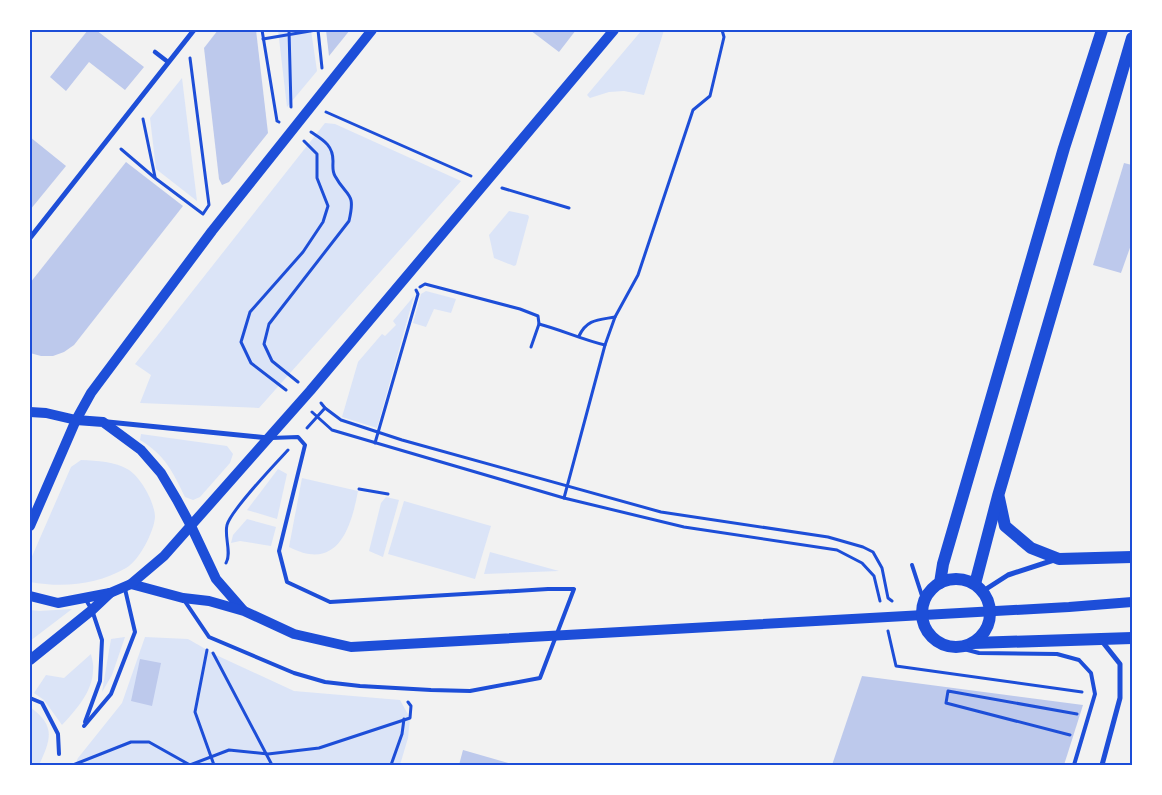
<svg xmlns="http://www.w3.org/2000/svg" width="1162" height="795" viewBox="0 0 1162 795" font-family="'Alegreya Sans',sans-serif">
  <rect width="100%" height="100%" fill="#f2f2f2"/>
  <g fill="#dbe4f7">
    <path d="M278,30H311L317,71L287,107Z"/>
    <path d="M642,30H664L644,95L624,91L609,92L590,98L587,95Z"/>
    <path d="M182,78L197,201L156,169L150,118Z"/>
    <path d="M325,123L335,124L461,181L259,408L140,403L151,375L135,364Z"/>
    <path d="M509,211L528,215L529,217L516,265L514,266L494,258L489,235Z"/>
    <path d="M426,291L456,299L451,313L434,309L426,327L413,323L421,294Z"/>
    <path d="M414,296L377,428L342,417L358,362L382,334L385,336L396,325L393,321Z"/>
    <path d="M141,434L227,446L233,454L230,463L200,497L193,500L185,497C173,472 165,455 140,440Z"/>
    <path d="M81,460C98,461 114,461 129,470C141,478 154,501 155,516C155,530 139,561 126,568C97,585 63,588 30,582V561L71,467Z"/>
    <path d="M278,469L287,474L277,519L247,510Z"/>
    <path d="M302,478L358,491C351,529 337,572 289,547Z"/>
    <path d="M386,497L399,500L383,557L369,551L381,503Z"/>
    <path d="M404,501L491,526L475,579L388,554Z"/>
    <path d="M247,519L276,527L271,546L240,541L231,543L233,535Z"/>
    <path d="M490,552L559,571L484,574Z"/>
    <path d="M72,609L30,641V610L39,611Z"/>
    <path d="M125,637L112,675L102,692L111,639Z"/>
    <path d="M145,637L188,639L216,655L294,691L400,700L410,718L408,738L400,765H75L78,758L122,703Z"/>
    <path d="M91,654C92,659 94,665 93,670C93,691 76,710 62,725L44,700L34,693L46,675L64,678Z"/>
    <path d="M30,707C56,726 51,739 39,765H30Z"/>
  </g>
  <g fill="#bdc9ec">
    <path d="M88,30H96L144,67L125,90L89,62L66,91L50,77Z"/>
    <path d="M218,30H256L268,133L229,182L222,185L219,179L204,48Z"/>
    <path d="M326,30H350L329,56Z"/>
    <path d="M530,30H576L559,52Z"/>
    <path d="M30,137L66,166L30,210Z"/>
    <path d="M126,162L183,206L74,345L64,352L53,356H41L30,353V283Z"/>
    <path d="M1124,163L1132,165V242L1121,273L1093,265Z"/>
    <path d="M140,659L161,663L152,706L131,701Z"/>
    <path d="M862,676L1083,705L1064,765H832Z"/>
    <path d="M463,750L512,764V765H459Z"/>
  </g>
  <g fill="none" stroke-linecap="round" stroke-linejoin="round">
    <g stroke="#1d4ed8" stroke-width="3">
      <path d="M262,30L277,121L279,122"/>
      <path d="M289,30L291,107"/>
      <path d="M318,30L322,68"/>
      <path d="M263,39L316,30"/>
      <path d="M326,112L471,176"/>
      <path d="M143,119L155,177"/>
      <path d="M121,149L155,178L203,214L209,205L190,58"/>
      <path d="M502,188L569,208"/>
      <path d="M420,287L425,284L520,309L538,316L539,324"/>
      <path d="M579,336C587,319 598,320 615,317"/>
      <path d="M531,347L539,324C562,330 583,340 605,345"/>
      <path d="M298,382L272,361L264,344L269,324L349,221C356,191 347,198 335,176C332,171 333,166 333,161C333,145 323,140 311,132"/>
      <path d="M286,390L251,363L241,342L250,312L303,252L323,222L328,206L317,178V154L304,141"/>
      <path d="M325,408L341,420L402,440L661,512L828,537L863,547L873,552L882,568L888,598L892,601"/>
      <path d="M312,412L332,430L564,498L684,527L837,550L862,563L874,576L880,601"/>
      <path d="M307,428L325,408L321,403"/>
      <path d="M375,443L418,294L416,290"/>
      <path d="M359,489L388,494"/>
      <path d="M564,498L605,345L615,317L638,275L693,110L710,96L724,37L722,30"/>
      <path d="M226,563C232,553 224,537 227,525C231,510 275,464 288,450"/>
      <path d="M888,631L896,666L1082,692"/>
      <path d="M207,650L195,712L214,765"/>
      <path d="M213,653L272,765"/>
      <path d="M1070,735L946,703L948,691L1077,714"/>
      <path d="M73,765L131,742H149L190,765L229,750L268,754L319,748L410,718L411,706L408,702"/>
      <path d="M391,765L402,734L404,719"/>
    </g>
    <g stroke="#1d4ed8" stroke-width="4">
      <path d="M912,565L924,602"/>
      <path d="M184,600L209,637L294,673L325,682L360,686L431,690L470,691L540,678L574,589H548L330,602L287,582L279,551L305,445L298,437L271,438"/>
      <path d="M960,648L979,653L1057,654L1079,660L1091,673L1095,694L1074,765"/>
      <path d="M30,698L42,703L58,734L59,754"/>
      <path d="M85,722L100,681L102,640L92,610L86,600"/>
      <path d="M84,726L111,694L135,632L125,589"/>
    </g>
    <path stroke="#1d4ed8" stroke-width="4.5" d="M155,52L168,62"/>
    <g stroke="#1d4ed8" stroke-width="5">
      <path d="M30,238L194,30"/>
      <path d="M108,422L268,438"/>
      <path d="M983,591L1008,575L1054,560"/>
      <path d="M1101,640L1120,664V698L1102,765"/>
    </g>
    <g stroke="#1d4ed8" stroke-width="10">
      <path d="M30,412L46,413L76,420L103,422L141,450L161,473L177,500L191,526L216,579L243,610"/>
      <path d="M30,526L76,420L91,393L212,231L372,30"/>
      <path d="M131,584L183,598L209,601L244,611L294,634L351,647L1069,607L1132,602"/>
      <path d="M30,596L58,603L110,593L131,584L164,556L310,391L614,30"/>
      <path d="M30,660L92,610L110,593"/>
    </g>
    <g stroke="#1d4ed8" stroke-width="12">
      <path d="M999,498L1005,526L1031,548L1059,559L1132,557"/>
      <circle cx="956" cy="613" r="34"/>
      <path d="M940,583L943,564L1064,148L1102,30"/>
      <path d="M975,584L998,496L1132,38"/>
      <path d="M973,643L1132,638"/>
    </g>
  </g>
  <rect width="1162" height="795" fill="none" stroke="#ffffff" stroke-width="62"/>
  <rect x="31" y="31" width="1100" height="733" fill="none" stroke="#1d4ed8" stroke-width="2"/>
</svg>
